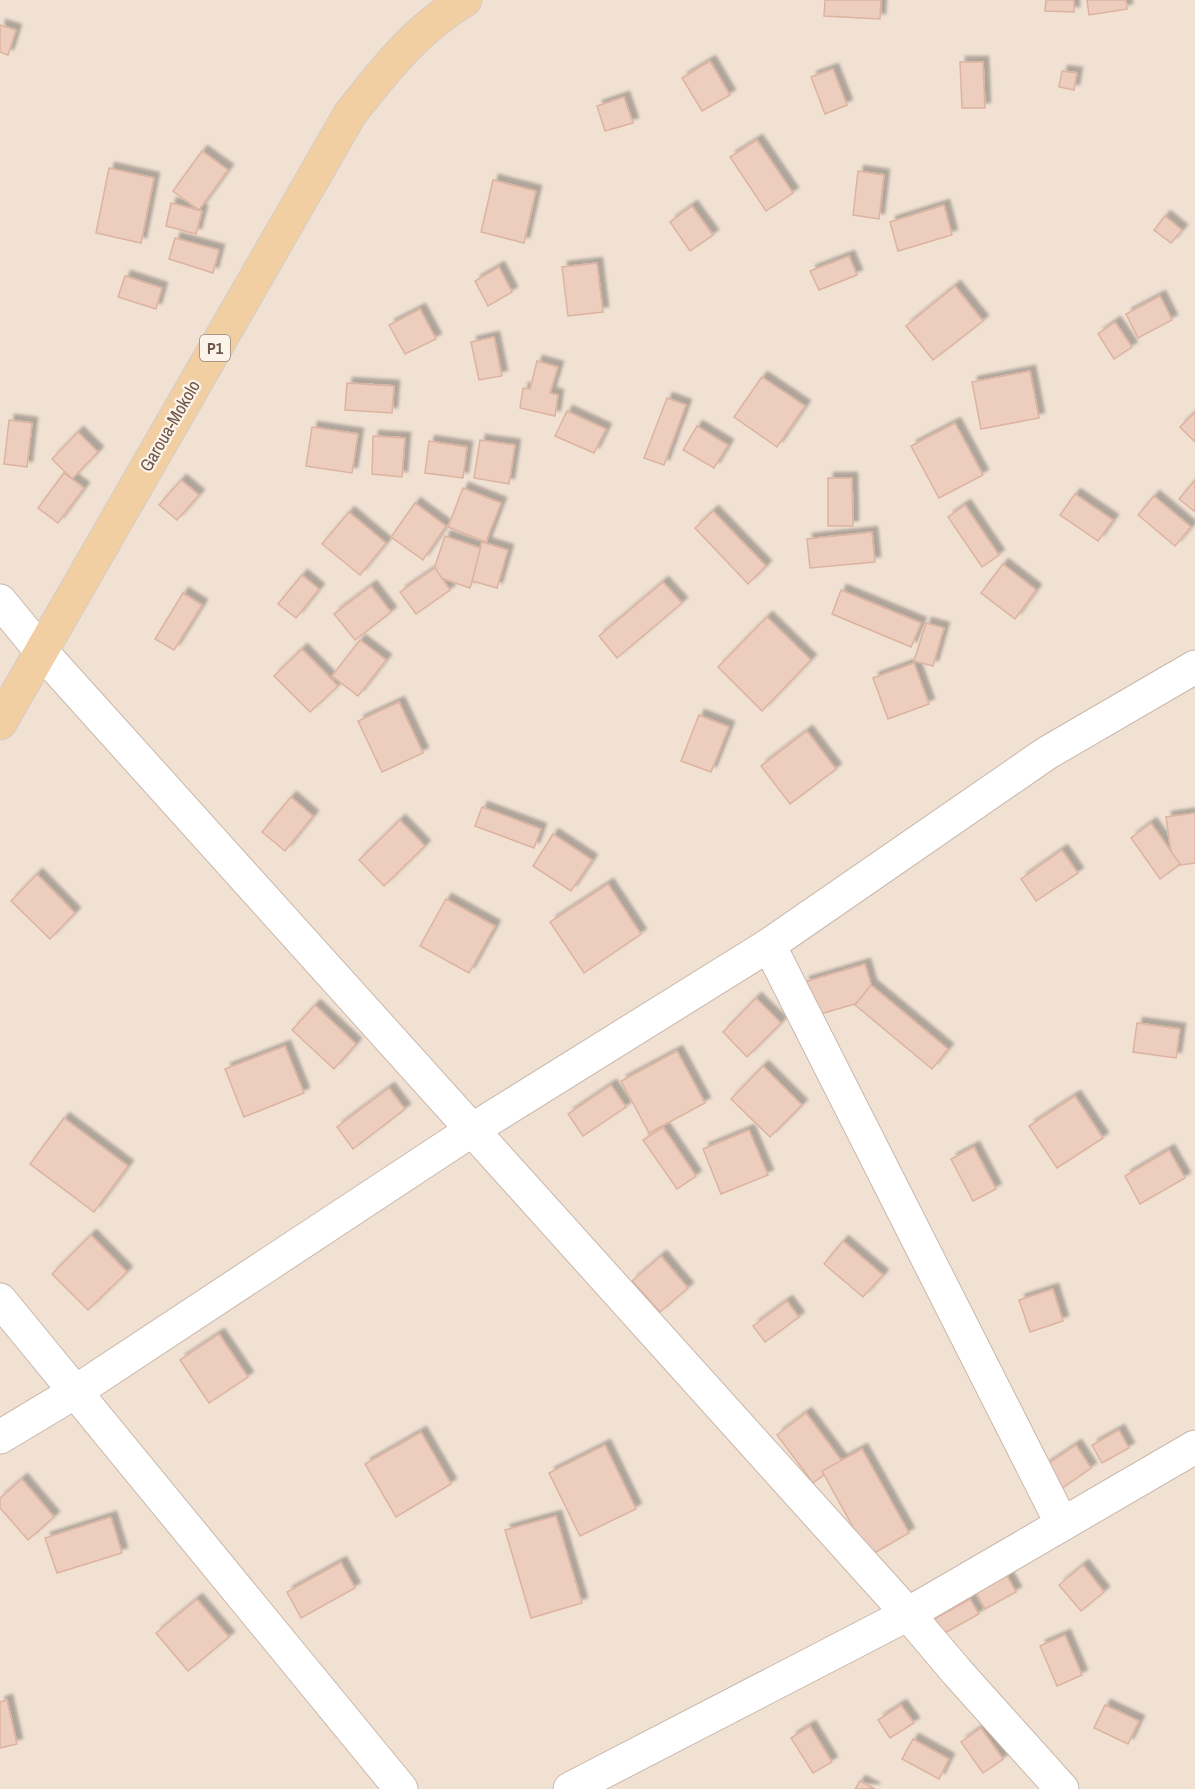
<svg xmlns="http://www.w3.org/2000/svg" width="1195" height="1789" viewBox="0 0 1195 1789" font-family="'Archivo Narrow',sans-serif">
  <defs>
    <filter id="shadow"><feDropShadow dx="5.5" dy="-5.5" stdDeviation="1.5" flood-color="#0004"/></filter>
  </defs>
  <rect width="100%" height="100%" fill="#faefe4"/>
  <rect fill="#f0e1d3" x="0" y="0" width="1195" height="1789"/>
  <g fill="#eccdbe" stroke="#ddb3a0" stroke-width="1.5" filter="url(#shadow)">
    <path d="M825,0H881L880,19L824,16Z"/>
    <path d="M1046,0H1074V12L1045,11Z"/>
    <path d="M1087,0H1126L1127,9L1089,15Z"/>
    <path d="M0,25L16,30L8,55L0,52Z"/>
    <path d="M710,61L730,95L702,111L682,78Z"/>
    <path d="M960,62H983L985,108H962Z"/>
    <path d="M833,69L847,105L825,114L811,77Z"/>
    <path d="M1062,71L1077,73L1074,90L1059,87Z"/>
    <path d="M624,97L633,123L605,131L597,106Z"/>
    <path d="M757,140L793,193L766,211L730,157Z"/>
    <path d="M202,151L228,170L199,210L173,191Z"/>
    <path d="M109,168L154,178L141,243L96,233Z"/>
    <path d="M858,171L884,175L879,219L853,215Z"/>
    <path d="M493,180L536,191L524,243L481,232Z"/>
    <path d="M171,203L202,211L196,234L166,226Z"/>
    <path d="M944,205L952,235L898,251L890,222Z"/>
    <path d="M692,206L713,235L690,251L670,222Z"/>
    <path d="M1165,216L1182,230L1171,243L1154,230Z"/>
    <path d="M175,238L219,250L213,273L169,259Z"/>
    <path d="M849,256L857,275L819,290L810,271Z"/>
    <path d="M597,263L603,312L568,316L562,267Z"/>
    <path d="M499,267L512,292L488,306L475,281Z"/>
    <path d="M125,276L162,288L156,309L118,297Z"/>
    <path d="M955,286L983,321L933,360L906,326Z"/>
    <path d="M1160,296L1172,320L1138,338L1126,314Z"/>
    <path d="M420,309L436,339L405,354L389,325Z"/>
    <path d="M1115,322L1132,347L1114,359L1098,334Z"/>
    <path d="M494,337L502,376L479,380L471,342Z"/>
    <path d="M537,361L558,367L550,393L558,395L555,416L520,408L523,388L530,389Z"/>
    <path d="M1030,371L1039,418L981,429L972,382Z"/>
    <path d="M762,377L805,406L777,447L734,417Z"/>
    <path d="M347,383L394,386L392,413L345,410Z"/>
    <path d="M667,398L686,405L664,465L644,458Z"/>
    <path d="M567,411L606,429L594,453L555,436Z"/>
    <path d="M1195,412V442L1180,427Z"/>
    <path d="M9,420L32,423L27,467L4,464Z"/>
    <path d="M955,423L983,475L939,498L911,446Z"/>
    <path d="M697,426L728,445L714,468L683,450Z"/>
    <path d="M312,427L358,434L352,473L306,466Z"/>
    <path d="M78,432L98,452L72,479L52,459Z"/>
    <path d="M373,436L405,438L402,477L372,474Z"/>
    <path d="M480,440L515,445L509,484L474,478Z"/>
    <path d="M429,441L467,447L463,478L425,473Z"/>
    <path d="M64,473L84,488L58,523L38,508Z"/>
    <path d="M828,478H852L853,526H828Z"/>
    <path d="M181,480L199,495L177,520L159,505Z"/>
    <path d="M1195,480V512L1179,499Z"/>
    <path d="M463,488L501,503L486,542L448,527Z"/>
    <path d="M1075,494L1113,520L1098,541L1060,515Z"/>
    <path d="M1154,496L1191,527L1175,546L1138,515Z"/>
    <path d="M415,503L446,526L423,560L391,537Z"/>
    <path d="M965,505L999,555L982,567L948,517Z"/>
    <path d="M713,511L766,566L748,584L695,528Z"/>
    <path d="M349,512L386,543L360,575L322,544Z"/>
    <path d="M872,532L875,562L810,568L807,539Z"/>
    <path d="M445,536L483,549L470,588L432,575Z"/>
    <path d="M482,542L508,550L497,588L472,581Z"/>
    <path d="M1003,564L1036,590L1015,619L981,593Z"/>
    <path d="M435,568L450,590L416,614L400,592Z"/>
    <path d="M302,575L319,589L296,618L278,604Z"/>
    <path d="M663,582L682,603L617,658L599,636Z"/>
    <path d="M371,586L391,612L355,640L334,614Z"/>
    <path d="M841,590L921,623L911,647L832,614Z"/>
    <path d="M183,593L202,605L174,650L155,639Z"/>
    <path d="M767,617L811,660L762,711L718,667Z"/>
    <path d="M926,623L944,628L933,666L914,661Z"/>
    <path d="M360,640L386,660L358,696L332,676Z"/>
    <path d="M302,649L338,686L310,712L274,676Z"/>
    <path d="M914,663L929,704L888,719L873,678Z"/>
    <path d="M399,702L423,753L382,772L358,721Z"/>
    <path d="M699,715L729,727L711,772L681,761Z"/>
    <path d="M807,731L836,769L790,804L761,766Z"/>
    <path d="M291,797L313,816L285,851L262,832Z"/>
    <path d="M482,807L541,829L534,848L475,826Z"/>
    <path d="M1195,813V863L1173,866L1166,817Z"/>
    <path d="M400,820L425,846L384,886L359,860Z"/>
    <path d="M1151,823L1180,864L1160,879L1131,838Z"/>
    <path d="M553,834L592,860L571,891L533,866Z"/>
    <path d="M1062,850L1078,873L1036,901L1021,879Z"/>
    <path d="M37,874L75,913L50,939L11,901Z"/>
    <path d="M608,884L641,934L584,973L550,922Z"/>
    <path d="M446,899L495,926L469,973L420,946Z"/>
    <path d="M865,964L875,998L814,1016L804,982Z"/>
    <path d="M871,985L948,1049L932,1069L855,1005Z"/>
    <path d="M756,998L781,1023L747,1057L723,1032Z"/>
    <path d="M315,1005L356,1044L334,1069L292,1030Z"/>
    <path d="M1137,1023L1180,1029L1176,1058L1133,1052Z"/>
    <path d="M285,1046L304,1093L244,1117L225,1069Z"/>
    <path d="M677,1051L705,1103L649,1133L621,1081Z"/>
    <path d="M763,1066L802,1105L770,1137L731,1099Z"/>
    <path d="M611,1085L626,1107L583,1136L568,1114Z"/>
    <path d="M389,1088L405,1109L353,1149L337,1127Z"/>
    <path d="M1075,1096L1103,1138L1057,1168L1029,1126Z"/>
    <path d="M64,1118L128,1166L94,1212L30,1164Z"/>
    <path d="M663,1127L696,1176L677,1189L643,1140Z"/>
    <path d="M749,1130L768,1175L721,1194L703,1149Z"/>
    <path d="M974,1147L996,1189L973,1201L951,1159Z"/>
    <path d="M1169,1150L1185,1178L1140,1204L1125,1176Z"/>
    <path d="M91,1235L127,1272L88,1310L52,1274Z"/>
    <path d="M843,1241L883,1275L863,1297L824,1264Z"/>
    <path d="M661,1256L688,1288L660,1312L632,1281Z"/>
    <path d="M1053,1289L1063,1321L1030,1332L1019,1300Z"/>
    <path d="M787,1301L799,1317L765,1342L753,1326Z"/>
    <path d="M219,1334L248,1377L209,1403L180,1360Z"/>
    <path d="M806,1413L842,1461L813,1483L777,1435Z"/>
    <path d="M1119,1430L1129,1448L1102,1463L1092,1445Z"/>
    <path d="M421,1432L451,1484L396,1517L365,1464Z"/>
    <path d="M605,1445L636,1509L580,1536L549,1473Z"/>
    <path d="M1076,1445L1091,1468L1058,1491L1042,1468Z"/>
    <path d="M862,1449L909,1533L869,1556L822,1471Z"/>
    <path d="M22,1479L54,1517L28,1540L0,1508V1498Z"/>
    <path d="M556,1516L582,1603L531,1618L505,1530Z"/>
    <path d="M111,1517L122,1553L57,1573L45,1538Z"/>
    <path d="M341,1562L355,1588L301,1618L287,1592Z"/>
    <path d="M1083,1565L1104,1592L1081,1611L1059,1585Z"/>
    <path d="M1006,1574L1016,1592L985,1609L975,1591Z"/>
    <path d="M197,1599L229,1637L188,1671L156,1633Z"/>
    <path d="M970,1599L979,1614L943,1634L934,1619Z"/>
    <path d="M1065,1635L1082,1675L1057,1686L1040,1646Z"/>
    <path d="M7,1700L17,1744L0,1748V1702Z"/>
    <path d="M901,1705L914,1723L890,1738L878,1720Z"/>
    <path d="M1105,1705L1139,1721L1128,1744L1094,1728Z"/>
    <path d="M810,1726L832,1762L813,1773L791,1738Z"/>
    <path d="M981,1728L1003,1759L983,1773L961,1742Z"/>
    <path d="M913,1739L949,1759L939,1779L902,1759Z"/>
    <path d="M860,1781L875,1789H855Z"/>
  </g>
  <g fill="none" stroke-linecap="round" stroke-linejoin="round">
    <g stroke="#c9b7ab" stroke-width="35">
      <g id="street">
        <path d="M0,601L41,651L908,1614L957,1672L1062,1789"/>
        <path d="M769,945L1062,1524"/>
        <path d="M0,1300L401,1789"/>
        <path d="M0,1437L75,1392L472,1130L769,945L1047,753L1195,667"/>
        <path d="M570,1789L908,1614L1195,1447"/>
      </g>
    </g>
    <g stroke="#d4ccc9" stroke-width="35">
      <path id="primary" d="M0,723L350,114C385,70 416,29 465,0"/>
    </g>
    <use href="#street" stroke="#fff" stroke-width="33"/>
    <use href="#primary" stroke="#f2cfa2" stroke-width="33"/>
  </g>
  <g text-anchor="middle" stroke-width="4.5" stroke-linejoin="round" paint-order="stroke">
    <rect fill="#fdf4e9" stroke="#9a857b" stroke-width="1.5" x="200" y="335" width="30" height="26" rx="4.5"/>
    <g font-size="16" font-weight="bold" fill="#6f564c">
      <text x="215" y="354">P1</text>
    </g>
    <g font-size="18" fill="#6f564c" stroke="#fdf4e9">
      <text transform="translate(170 426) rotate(-60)" y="6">Garoua-Mokolo</text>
    </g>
  </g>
</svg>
